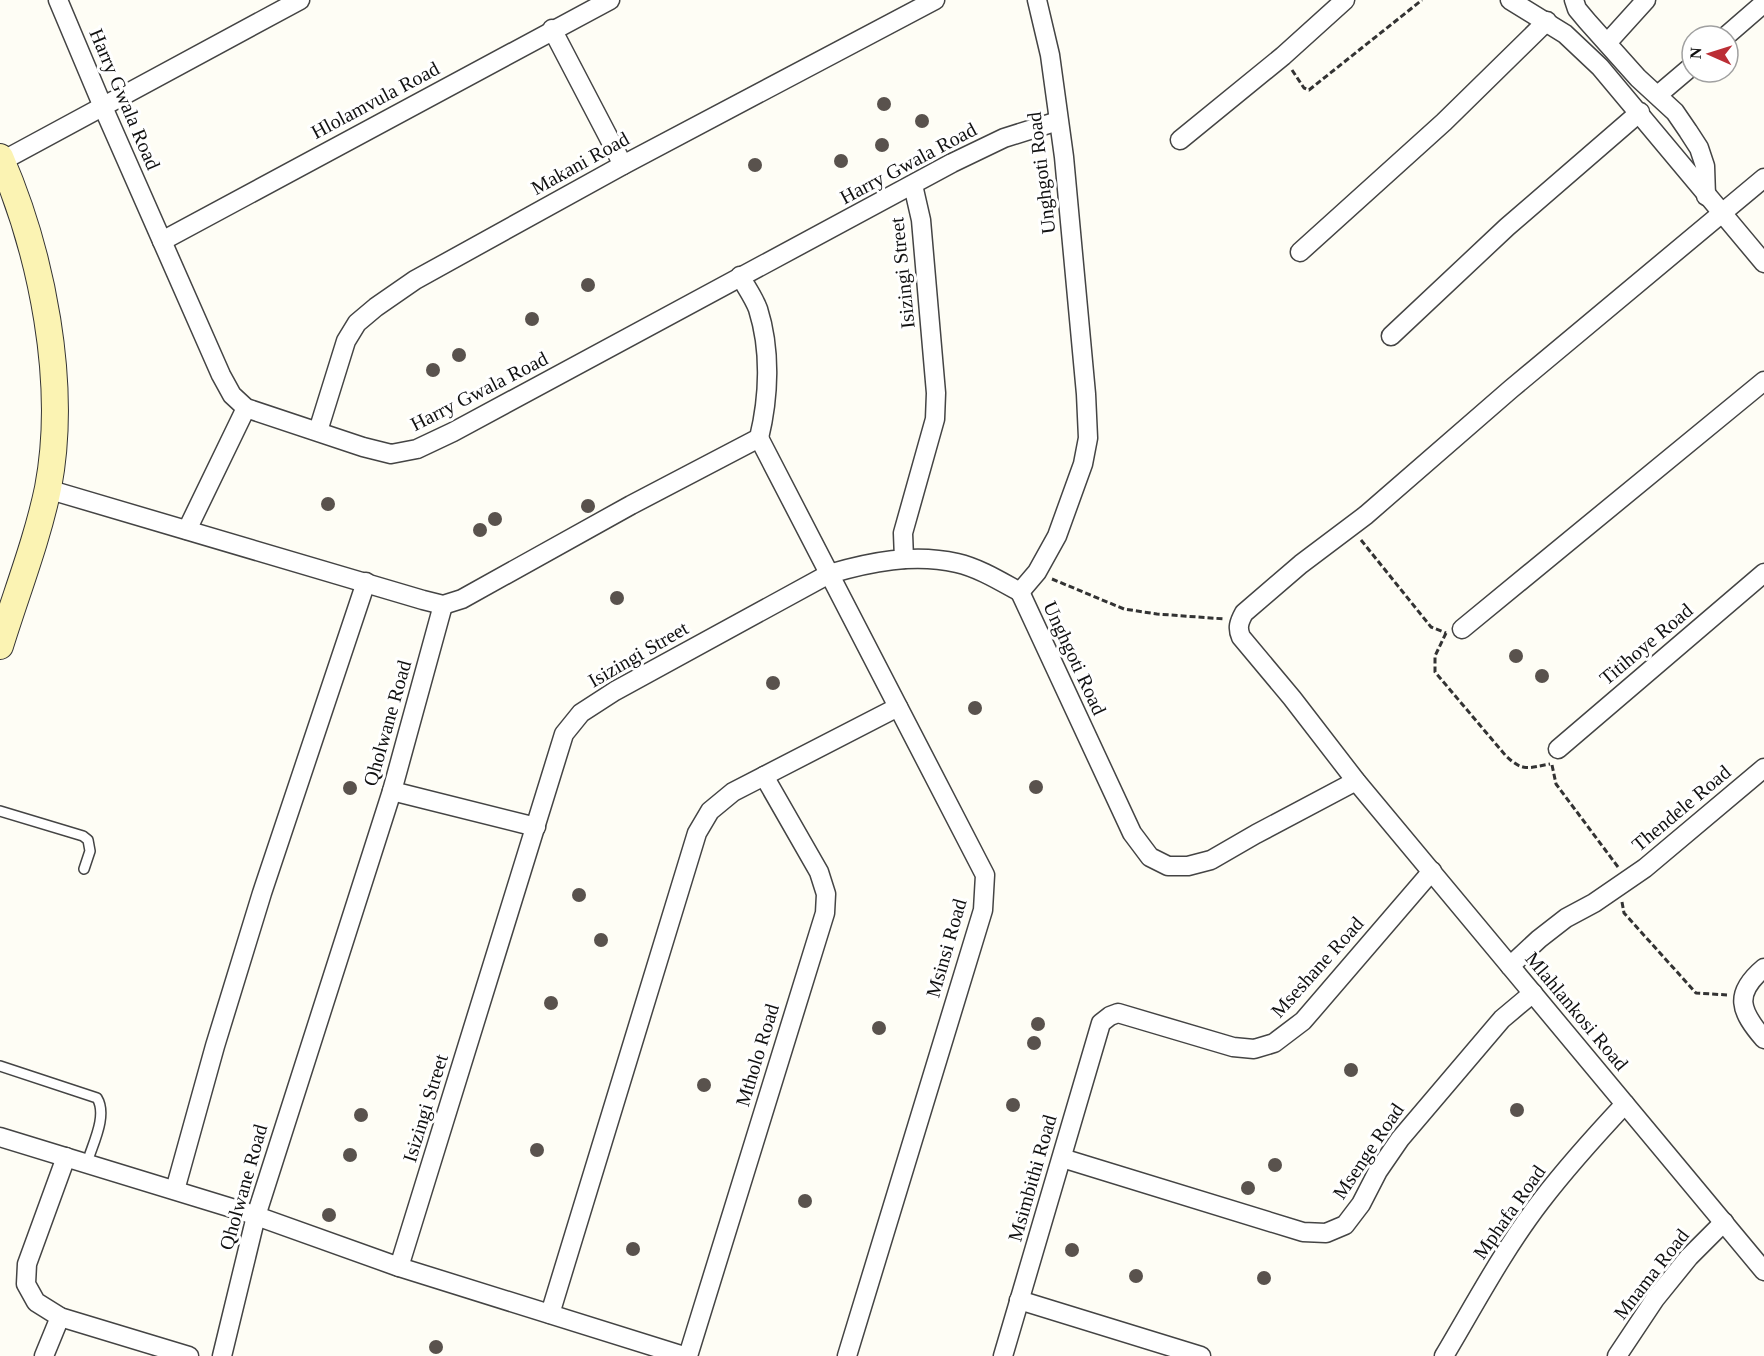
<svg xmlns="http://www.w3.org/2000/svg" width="1764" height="1356" viewBox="0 0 1764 1356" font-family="'Times New Roman',serif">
  <rect width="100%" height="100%" fill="#fefdf5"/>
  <g fill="#59524d">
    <circle cx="884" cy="104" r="7"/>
    <circle cx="922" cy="121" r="7"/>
    <circle cx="882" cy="145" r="7"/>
    <circle cx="841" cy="161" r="7"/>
    <circle cx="755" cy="165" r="7"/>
    <circle cx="588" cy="285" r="7"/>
    <circle cx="532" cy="319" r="7"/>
    <circle cx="459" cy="355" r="7"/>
    <circle cx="433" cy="370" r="7"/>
    <circle cx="328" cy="504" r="7"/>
    <circle cx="588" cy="506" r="7"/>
    <circle cx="495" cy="519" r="7"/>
    <circle cx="480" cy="530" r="7"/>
    <circle cx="617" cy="598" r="7"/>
    <circle cx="1516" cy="656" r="7"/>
    <circle cx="1542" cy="676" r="7"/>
    <circle cx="773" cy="683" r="7"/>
    <circle cx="975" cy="708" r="7"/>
    <circle cx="1036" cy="787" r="7"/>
    <circle cx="350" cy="788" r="7"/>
    <circle cx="579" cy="895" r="7"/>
    <circle cx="601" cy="940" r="7"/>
    <circle cx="551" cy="1003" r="7"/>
    <circle cx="1038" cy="1024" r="7"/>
    <circle cx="879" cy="1028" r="7"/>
    <circle cx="1034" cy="1043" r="7"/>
    <circle cx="1351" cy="1070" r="7"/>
    <circle cx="704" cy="1085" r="7"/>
    <circle cx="1013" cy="1105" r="7"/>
    <circle cx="1517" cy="1110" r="7"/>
    <circle cx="361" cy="1115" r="7"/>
    <circle cx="537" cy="1150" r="7"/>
    <circle cx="350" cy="1155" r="7"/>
    <circle cx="1275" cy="1165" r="7"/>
    <circle cx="1248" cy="1188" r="7"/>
    <circle cx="805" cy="1201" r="7"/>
    <circle cx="329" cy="1215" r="7"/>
    <circle cx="633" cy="1249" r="7"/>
    <circle cx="1072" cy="1250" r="7"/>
    <circle cx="1136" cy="1276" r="7"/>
    <circle cx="1264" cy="1278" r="7"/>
    <circle cx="436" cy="1347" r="7"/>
  </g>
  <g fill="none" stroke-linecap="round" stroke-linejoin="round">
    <g stroke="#444" stroke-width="12">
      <g id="lane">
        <path d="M0,811L83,836L88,840L90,851L84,869"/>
        <path d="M0,1066L97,1098C108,1116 92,1145 87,1163"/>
      </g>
    </g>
    <g stroke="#444" stroke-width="21">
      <g id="street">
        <path d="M58,0L103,107L221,375L232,395L246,408L363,447L391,454L417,449L453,432L952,163L1004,138L1058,121"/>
        <path d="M1510,0L1565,34L1600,67L1764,263"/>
        <path d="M1574,0L1577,9L1587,21L1638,78L1675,112L1688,131L1699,148L1705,166L1706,196"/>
        <path d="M552,29L623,165"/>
        <path d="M1726,36L1764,3"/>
        <path d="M1608,42L1646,0"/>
        <path d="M1659,94L1692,66"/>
        <path d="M1180,140L1283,56L1345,0"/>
        <path d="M2,161L300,0"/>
        <path d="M1764,178L1511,389L1366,515L1301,564L1244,613C1239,622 1237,628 1241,637L1292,698L1356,781L1764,1271"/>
        <path d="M162,241L610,0"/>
        <path d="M1300,252L1444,122L1547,21"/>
        <path d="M1391,336L1507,227L1640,112"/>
        <path d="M318,431L346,341L357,323L376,307L415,280L623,165L935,0"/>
        <path d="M759,438L985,875L983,910L847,1356"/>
        <path d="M47,489L423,600L443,605L462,599L631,505L759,438C769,397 771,350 758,309C754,298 746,287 740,276"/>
        <path d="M187,530L246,408"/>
        <path d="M904,559L903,533L935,419L936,393L921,220L913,185"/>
        <path d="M1020,592L1037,572L1057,536L1083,464L1088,438L1086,394L1064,157L1050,55L1037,0"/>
        <path d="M1020,592L1132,833L1150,857L1168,866H1188L1211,860L1256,834L1356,781"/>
        <path d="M1462,629L1764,381"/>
        <path d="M1558,749L1764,573"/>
        <path d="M392,791L536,827"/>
        <path d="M1510,966L1539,939L1566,918L1594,903L1645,868L1764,768"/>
        <path d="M1764,968C1733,994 1740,1011 1764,1039"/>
        <path d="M0,1137L248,1213L399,1267L684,1356"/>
        <path d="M66,1157L27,1264L26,1284L36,1302L60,1317L189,1356"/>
        <path d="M1062,1158L1303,1232L1326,1233L1345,1225L1361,1204L1378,1171L1400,1139L1502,1019L1533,993"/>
        <path d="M175,1190L215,1046L262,893L366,582"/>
        <path d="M399,1267L564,734L581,713L615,691L829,574C870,562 914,553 957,563C979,568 1000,581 1020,592"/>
        <path d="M1019,1300L1201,1356"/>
        <path d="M550,1314L697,833L710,811L733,792L898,707"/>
        <path d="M44,1356L60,1317"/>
        <path d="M222,1356L256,1216L392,791L443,605"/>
        <path d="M688,1356L825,913L826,894L819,872L764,776"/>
        <path d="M1003,1356L1101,1023L1110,1016L1118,1013L1233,1047L1254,1049L1274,1043L1303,1021L1432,871"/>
        <path d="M1444,1356C1475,1304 1504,1249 1541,1201C1567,1167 1596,1135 1625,1104"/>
        <path d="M1617,1356L1655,1299L1689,1257L1724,1222"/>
      </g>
    </g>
    <g stroke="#333" stroke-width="28">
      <path id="secondary" d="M0,157C42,254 68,383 48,488C37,541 16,594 0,646"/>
    </g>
    <g stroke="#333" stroke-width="3" stroke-dasharray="6 3" stroke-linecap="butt">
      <path d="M1292,70L1304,88L1309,90L1422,0"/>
      <path d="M1361,540L1431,627L1446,633"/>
      <path d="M1052,579L1124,609L1157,614L1225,619"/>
      <path d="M1446,633L1435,656V672L1506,756C1523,772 1528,768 1550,764"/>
      <path d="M1552,765L1556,784L1618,867"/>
      <path d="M1622,902L1624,913L1696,993L1727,995"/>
    </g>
    <use href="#lane" stroke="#fff" stroke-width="9"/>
    <use href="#street" stroke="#fff" stroke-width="18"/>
    <use href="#secondary" stroke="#fbf3b3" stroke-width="26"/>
  </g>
  <g text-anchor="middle" stroke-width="6" stroke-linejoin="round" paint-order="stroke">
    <g font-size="20" fill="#111" stroke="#fff">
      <text transform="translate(125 99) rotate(67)" y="7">Harry Gwala Road</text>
      <text transform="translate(375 100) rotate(-28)" y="7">Hlolamvula Road</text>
      <text transform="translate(580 163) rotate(-29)" y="7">Makani Road</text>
      <text transform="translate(908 163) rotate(-28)" y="7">Harry Gwala Road</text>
      <text transform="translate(1041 173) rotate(-97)" y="7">Unghgoti Road</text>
      <text transform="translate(902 273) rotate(-96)" y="7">Isizingi Street</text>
      <text transform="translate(479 391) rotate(-27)" y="7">Harry Gwala Road</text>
      <text transform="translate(1646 644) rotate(-40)" y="7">Titihoye Road</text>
      <text transform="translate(638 654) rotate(-30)" y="7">Isizingi Street</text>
      <text transform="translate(1075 658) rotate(65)" y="7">Unghgoti Road</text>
      <text transform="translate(387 723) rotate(-74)" y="7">Qholwane Road</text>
      <text transform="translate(1681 808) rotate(-40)" y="7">Thendele Road</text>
      <text transform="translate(946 948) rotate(-74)" y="7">Msinsi Road</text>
      <text transform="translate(1317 967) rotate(-48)" y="7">Mseshane Road</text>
      <text transform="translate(1577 1011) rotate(50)" y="7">Mlahlankosi Road</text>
      <text transform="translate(757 1055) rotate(-73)" y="7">Mtholo Road</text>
      <text transform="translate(425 1108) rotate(-73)" y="7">Isizingi Street</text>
      <text transform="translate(1368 1151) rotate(-56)" y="7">Msenge Road</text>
      <text transform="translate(1032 1178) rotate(-74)" y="7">Msimbithi Road</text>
      <text transform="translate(243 1187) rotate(-74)" y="7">Qholwane Road</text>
      <text transform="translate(1509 1212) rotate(-55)" y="7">Mphafa Road</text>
      <text transform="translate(1651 1274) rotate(-52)" y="7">Mnama Road</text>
    </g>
  </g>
  <g transform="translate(1710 54) rotate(273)"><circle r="28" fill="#ffffff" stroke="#a0a0a0" stroke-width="1.5"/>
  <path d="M0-4.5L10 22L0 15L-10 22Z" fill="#bb2e35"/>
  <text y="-9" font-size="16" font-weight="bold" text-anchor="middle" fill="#111111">N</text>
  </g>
</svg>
